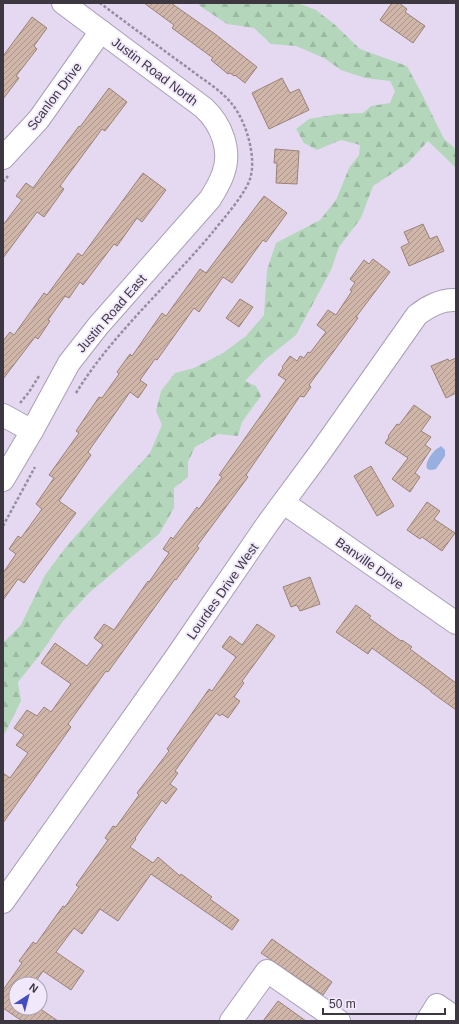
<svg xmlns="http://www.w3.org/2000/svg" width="459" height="1024" viewBox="0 0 459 1024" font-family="Helvetica,sans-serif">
  <defs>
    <pattern id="forest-firs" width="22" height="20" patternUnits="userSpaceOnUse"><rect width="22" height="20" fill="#b4d7bb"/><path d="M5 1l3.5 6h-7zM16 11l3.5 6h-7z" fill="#9cb9a2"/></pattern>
    <pattern id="building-hatch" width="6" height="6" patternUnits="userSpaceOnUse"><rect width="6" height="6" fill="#d0b5a9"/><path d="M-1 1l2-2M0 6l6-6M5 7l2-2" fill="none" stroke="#aa948b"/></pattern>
  </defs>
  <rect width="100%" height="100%" fill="#e5d9f2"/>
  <path fill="url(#forest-firs)" d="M198,3H298L316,10L334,24L360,49L407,66L421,92L444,139L456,149V168L428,141L408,163L373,186L361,218L339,247L331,270L296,335L266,359L245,381L256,386L261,396L242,422L238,436L218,434L195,447L188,462V477L174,488V508L159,534L89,593L63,621L39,656L18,682L21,701L3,737V643L21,625L45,575L66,547L116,490L150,453L162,425L156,411L161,391L175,373L194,368L223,353L246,336L264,315L267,270L276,243L320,220L336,200L349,168L359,155L360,145L341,140L317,150L304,143L296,129L309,119L338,114L363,113L371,106L390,103L395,91L390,81L365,78L341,70L324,58L296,46L271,44L254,28L227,24L200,6Z"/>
  <path fill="#98b0df" d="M441,446L445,450V456L436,469C417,475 431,450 440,447Z"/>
  <g fill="url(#building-hatch)" stroke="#9b8277">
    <path d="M144,3H171L215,34L257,67L245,83L235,75L234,76L230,73L228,74L211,60L213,58L172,28L174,25Z"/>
    <path d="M392,3H399L407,9L405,12L425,26L413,43L380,20Z"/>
    <path d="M32,17L47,28L34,46L37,49L16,76L19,78L3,99V56Z"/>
    <path d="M282,78L290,93L299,89L309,110L269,129L252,93Z"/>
    <path d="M109,88L127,102L105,131L102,129L60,186L64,189L44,217L37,212L3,258V225L22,200L16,196L26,183L33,188L79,126L80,127Z"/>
    <path d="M275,149L299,151L297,184L276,183L277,163H274Z"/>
    <path d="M143,173L166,190L142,222L137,218L117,246L114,244L83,285L80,282L69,298L65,296L48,320L50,321L38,339L35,337L3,379V341L10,332L14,335L44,293L47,295L78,253L82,256Z"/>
    <path d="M264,196L287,213L266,242L263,240L232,283L223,277L199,312L194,308L157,360L155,359L140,380L147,385L138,398L130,392L88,452L91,455L59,501L76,513L24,583L18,579L3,600V573L16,554L9,549L18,536L21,538L42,509L36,504L54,478L49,475L79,433L76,431L99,397L102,398L119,374L117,372L130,354L132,356L162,313L166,316L200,269L206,273Z"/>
    <path d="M423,224L430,239L437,236L444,251L409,266L401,247L409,243L404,232Z"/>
    <path d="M373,259L390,272L356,317L358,318L309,385L311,387L304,397L300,396L279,427L246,475L248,477L197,546L199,548L176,580L175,579L108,672L106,671L68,724L71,727L3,823V773L10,778L28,753L16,745L24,735L14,728L27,710L37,716L44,707L51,712L71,684L41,663L55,643L87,666L103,645L94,638L104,624L114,630L148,581L149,582L169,553L163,549L171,537L173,539L197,507L199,509L222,477L219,475L286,380L278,375L283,368L282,367L290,356L297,361L300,356L304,358L308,352L310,353L326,332L317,325L328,310L336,315L352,291L350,290L355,283L350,279L364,260L369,264Z"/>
    <path d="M240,299L253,307L239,327L226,318Z"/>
    <path d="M456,358V393L446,398L431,366L448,359L449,361Z"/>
    <path d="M414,405L431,417L421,431L431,437L425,445L431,449L415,473L420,477L410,492L392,479L408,458L385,443L389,437L388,436L397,424L399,425Z"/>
    <path d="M371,466L394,506L377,516L354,476Z"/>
    <path d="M427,502L440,511L434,519L455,533L442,551L422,537L420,539L407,530Z"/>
    <path d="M310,577L320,604L300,611L297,605L291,607L283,587Z"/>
    <path d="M356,605L371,616L369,618L401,641L402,640L412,647L410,649L456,683V710L431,692V691L372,648L368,654L336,632Z"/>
    <path d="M257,624L275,636L242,681L244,683L234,697L240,701L228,718L222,714L220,716L216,713L175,771L178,773L170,784L177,789L166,804L162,800L135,838L136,839L130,847L153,863L158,857L180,876L181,874L212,897L210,899L239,920L232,930L151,874L118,921L100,909L82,934L74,928L56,952L84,971L71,990L43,971L34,984H16V1008H39L58,1021H22L3,1008V990L22,963L19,961L33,942L36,944L63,906L65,907L79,887L76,885L108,840L105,838L113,826L116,827L139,795L137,793L169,751L167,749L209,689L212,691L236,657L222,647L230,636L242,645Z"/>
    <path d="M272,939L332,982L323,995L261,953Z"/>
    <path d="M278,1001L306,1021H263Z"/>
  </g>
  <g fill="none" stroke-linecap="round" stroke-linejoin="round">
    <g stroke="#aa9fb7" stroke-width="24">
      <g id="minor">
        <path d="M3,158L39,119L101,31"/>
        <path d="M3,415L32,431"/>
        <path d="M3,480L32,431L69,363L98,326L210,199C215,191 220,183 223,174C232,150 221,124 204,108L63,3"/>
        <path d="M284,503L456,623"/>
        <path d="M3,902L174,660L268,523L319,454L417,315C427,307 442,299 456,300"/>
        <path d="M231,1021L267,971L339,1021"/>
        <path d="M427,1021L437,1005L456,1018"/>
      </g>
    </g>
    <g stroke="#968ea0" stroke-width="2.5" stroke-dasharray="3 2" stroke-linecap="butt">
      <path d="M3,182L8,176"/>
      <path d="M76,393C113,333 167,287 212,233C223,219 244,196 250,179C257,157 246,121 232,104C221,90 202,79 188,68C158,46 129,25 100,3"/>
      <path d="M20,403L29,392L39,376"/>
      <path d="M3,526L35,467"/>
    </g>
    <use href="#minor" stroke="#fff" stroke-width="22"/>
  </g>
  <g text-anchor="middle" stroke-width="3.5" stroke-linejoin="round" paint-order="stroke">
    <g font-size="13" fill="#3c3741" stroke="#f1e8fc">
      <text transform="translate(155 71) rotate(37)" y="5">Justin Road North</text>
      <text transform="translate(54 96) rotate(-53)" y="5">Scanlon Drive</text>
      <text transform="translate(111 313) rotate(-49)" y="5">Justin Road East</text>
      <text transform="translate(370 563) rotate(35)" y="5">Banville Drive</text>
      <text transform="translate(222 591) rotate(-55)" y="5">Lourdes Drive West</text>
    </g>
  </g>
  <rect width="459" height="1024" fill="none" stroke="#3c3741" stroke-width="8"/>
  <g transform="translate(28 996) rotate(36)"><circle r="19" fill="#f1e8fc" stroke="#a9a1b1"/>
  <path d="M0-3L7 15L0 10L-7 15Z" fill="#414dc1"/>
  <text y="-6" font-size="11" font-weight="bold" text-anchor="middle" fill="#3c3741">N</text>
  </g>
  <path d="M323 1008v6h122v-6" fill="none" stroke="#3c3741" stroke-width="2"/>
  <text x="329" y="1008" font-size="12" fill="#3c3741" stroke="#f1e8fc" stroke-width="3" paint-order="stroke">50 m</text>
</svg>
